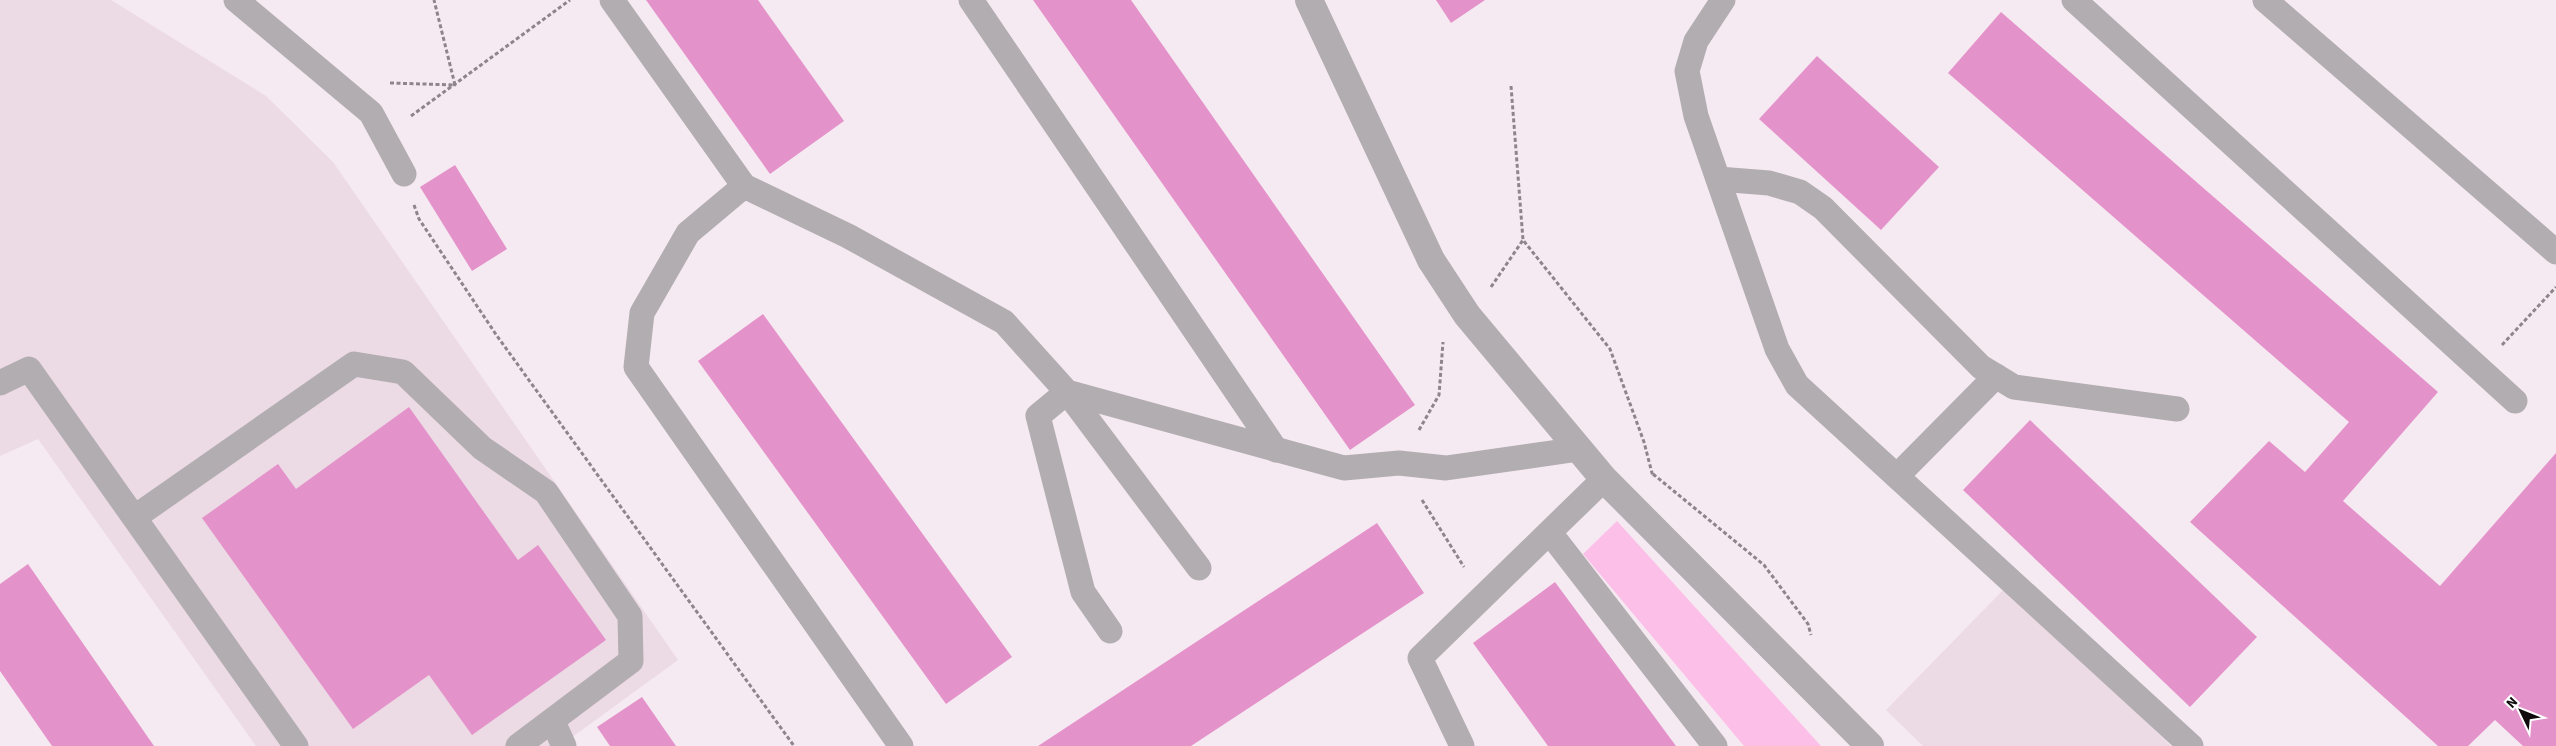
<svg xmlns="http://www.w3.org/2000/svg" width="2556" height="746" viewBox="0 0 2556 746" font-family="'Source Sans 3',sans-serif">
  <rect width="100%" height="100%" fill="#f6eaf2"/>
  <g fill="#ecdae5">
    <path d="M0,0H111L266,96L333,162L678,660L560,746H256L38,439L0,456Z"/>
    <path d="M2007,586L2171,746H1923L1886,710Z"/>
  </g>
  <path fill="#fcbfe7" d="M1617,521L1821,746H1744L1583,554Z"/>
  <g fill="#e493ca">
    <path d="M646,0H758L844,121L770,174Z"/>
    <path d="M1033,0H1131L1415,405L1350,450Z"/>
    <path d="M1436,0H1485L1451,23Z"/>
    <path d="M2001,12L2438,392L2343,501L2440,586L2556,453V746H2523L2495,720L2468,746H2438L2190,522L2269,441L2305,472L2349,422L1948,73Z"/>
    <path d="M1817,56L1939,167L1881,230L1759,119Z"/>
    <path d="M455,165L507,249L472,271L420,187Z"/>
    <path d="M763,314L1012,657L946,704L698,361Z"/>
    <path d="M409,407L518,560L538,545L606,640L472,735L429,675L353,729L202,518L278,464L296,489Z"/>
    <path d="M2030,420L2257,637L2190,707L1963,490Z"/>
    <path d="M1377,523L1424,593L1191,746H1038Z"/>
    <path d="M28,564L154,746H52L0,671V584Z"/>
    <path d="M1555,582L1676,746H1548L1473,643Z"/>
    <path d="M642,697L676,746H610L597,727Z"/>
  </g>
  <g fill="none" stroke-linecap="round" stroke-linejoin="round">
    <g stroke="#8e858b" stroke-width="3" stroke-dasharray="4 2.5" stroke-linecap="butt">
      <path d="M390,83L455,85L434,0"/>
      <path d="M1511,86L1523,240L1610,349L1644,442L1653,477"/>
      <path d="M411,116L570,0"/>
      <path d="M414,205L419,219L497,336L794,746"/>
      <path d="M1491,287L1523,240"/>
      <path d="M2502,345L2556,287"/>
      <path d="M1419,430L1439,395L1443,342"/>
      <path d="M1653,474L1764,565L1808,624L1811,635"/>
      <path d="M1422,500L1464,567"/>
    </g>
    <g stroke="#b2adb0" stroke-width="25">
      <path d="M236,0L371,113L404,174"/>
      <path d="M612,0L744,186L848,236L1004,322L1067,392L1344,468L1399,463L1446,468L1579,449"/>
      <path d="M971,0L1276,450"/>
      <path d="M1723,0L1696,41L1687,71L1696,116L1777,349L1797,385L2191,746"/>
      <path d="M2074,0L2515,401"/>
      <path d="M2265,0L2556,252"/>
      <path d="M1718,179L1769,183L1800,192L1823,208L1981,367L2014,387L2177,409"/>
      <path d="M744,186L688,233L642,313L636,367L901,746"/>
      <path d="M0,383L29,369L296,746"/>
      <path d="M1897,476L1996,376"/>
      <path d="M135,517L354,364L403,372L482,448L546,492L630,616L631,661L518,746"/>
      <path d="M1550,533L1715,746"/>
      <path d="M1110,631L1083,592L1038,416L1067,392L1199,568"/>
      <path d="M553,722L564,746"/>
      <path d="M1462,746L1420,658L1604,479"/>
    </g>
    <path stroke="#b2adb0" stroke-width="28" d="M1309,0L1431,260L1467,315L1604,479L1870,746"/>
  </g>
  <g transform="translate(2521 711) rotate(313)" stroke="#ffffff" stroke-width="4" paint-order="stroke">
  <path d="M0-4L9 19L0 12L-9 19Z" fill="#0f0b0d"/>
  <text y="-8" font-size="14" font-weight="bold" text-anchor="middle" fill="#0f0b0d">N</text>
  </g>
</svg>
